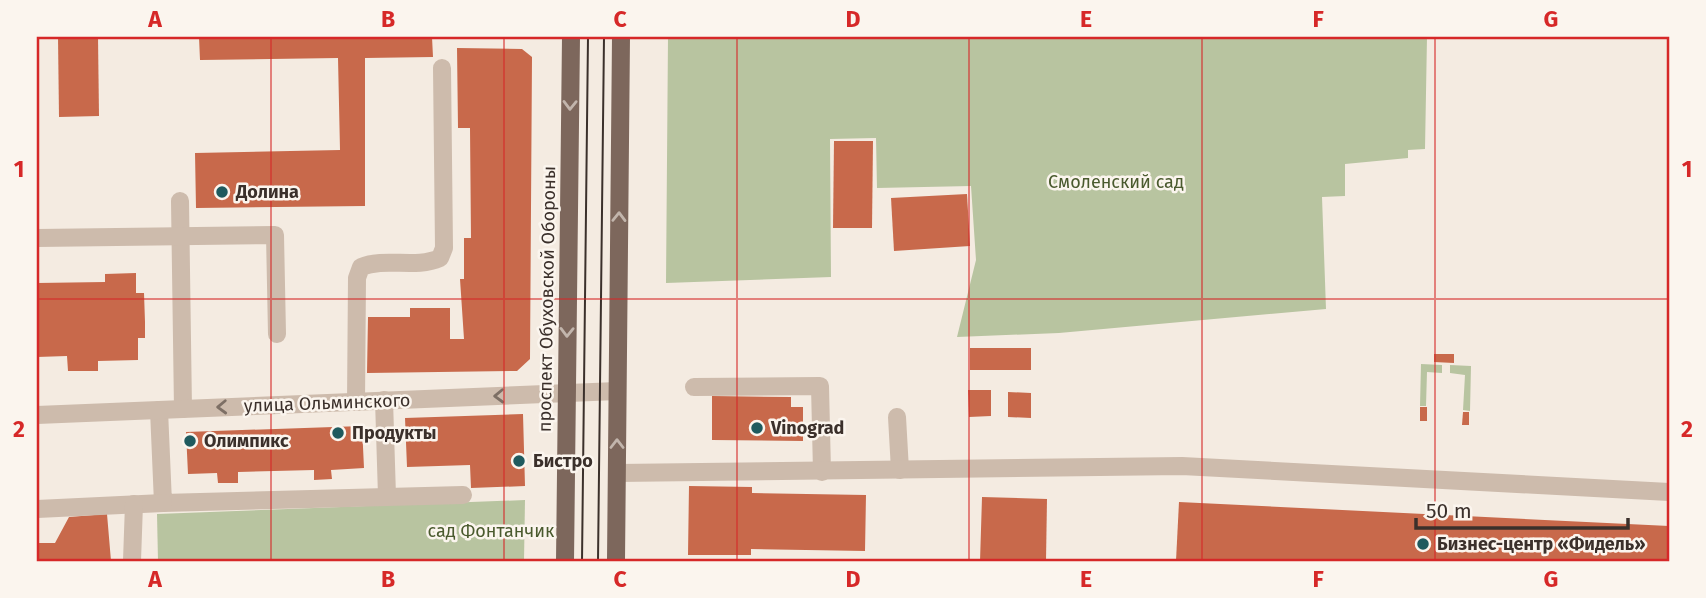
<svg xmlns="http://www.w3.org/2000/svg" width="1706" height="598" viewBox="0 0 1706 598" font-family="'Fira Sans',sans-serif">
  <rect width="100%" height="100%" fill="#f4ebe1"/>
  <g fill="#b8c4a0">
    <path d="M668,37H1427L1425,149L1408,150V158L1345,164V196L1322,197L1326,309L1059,333L957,337L976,260L971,186L877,188L876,138L830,139L831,277L666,283Z"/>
    <path d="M1421,364L1442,365V373L1427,372L1426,406H1420Z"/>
    <path d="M1450,365L1471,366L1470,411L1463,410L1465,375L1450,373Z"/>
    <path d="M525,500L524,561H158L157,514Z"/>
  </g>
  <g fill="#c8694b">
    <path d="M58,37H98L99,116L59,117Z"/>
    <path d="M199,37H432L433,57L365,58V206L196,208L195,153L340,150L338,58L200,60Z"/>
    <path d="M457,48L522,49L532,57L530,359L517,371L367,373L368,317H410V308H450V339H464L460,279H464V238H471L470,128H458Z"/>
    <path d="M834,141H873L872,228H833Z"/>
    <path d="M967,194L970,246L894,251L891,198Z"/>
    <path d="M136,273V293H144L145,322V338H138V360L98,361V371H68L67,356L37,357V283L105,282V274Z"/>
    <rect x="970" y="348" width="61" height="22"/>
    <path d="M1434,354H1454V363L1434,362Z"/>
    <path d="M968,390H991V416L969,417Z"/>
    <path d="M1008,392L1031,393V418L1008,417Z"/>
    <path d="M712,396L791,397V407H803V441L712,440Z"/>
    <rect x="1420" y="407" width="7" height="14"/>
    <path d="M1463,412H1469V425H1462Z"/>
    <path d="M523,414L525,486L471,488L470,465L407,467L405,418Z"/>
    <path d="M362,426L364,468L331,470L332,479L314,480V470L238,472V483H218L217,473L188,474L186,432Z"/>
    <path d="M689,486L752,487V493L866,495L865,551L751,549V555H688Z"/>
    <path d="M982,497L1047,499L1046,561H980Z"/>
    <path d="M1179,502L1669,526V561H1176Z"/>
    <path d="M107,514L111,561H37V543H55L69,517Z"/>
  </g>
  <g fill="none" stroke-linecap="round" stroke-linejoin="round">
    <g stroke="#cdbbac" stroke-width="18">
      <path d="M180,201L183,409"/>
      <path d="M37,238L275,235L277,334"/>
      <path d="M694,387L820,386L822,472"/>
      <path d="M384,400L387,496"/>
      <path d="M356,402L357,278L361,267C386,257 415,269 440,258L444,248L442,68"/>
      <path d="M159,410L163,503L463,495"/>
      <path d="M37,415L617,391"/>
      <path d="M897,417L900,470"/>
      <path d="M617,473L1182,466L1669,492"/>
      <path d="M37,509L163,503"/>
      <path d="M132,561L134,504"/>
    </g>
    <g stroke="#7d675c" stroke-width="18">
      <path d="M565,561L571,37"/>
      <path d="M616,561L621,37"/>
    </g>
    <g stroke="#3b302b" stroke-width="2">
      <path d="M582,561L588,37"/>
      <path d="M598,561L604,37"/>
    </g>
  </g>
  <defs><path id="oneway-chevron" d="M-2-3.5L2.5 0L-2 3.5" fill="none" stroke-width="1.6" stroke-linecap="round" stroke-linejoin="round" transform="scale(1.75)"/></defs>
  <g stroke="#c2b5ac">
    <use href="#oneway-chevron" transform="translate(570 105) rotate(91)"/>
    <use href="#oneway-chevron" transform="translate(619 217) rotate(-89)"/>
    <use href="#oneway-chevron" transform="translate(567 332) rotate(91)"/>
    <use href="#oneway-chevron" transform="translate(617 444) rotate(-90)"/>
  </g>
  <g stroke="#7d6f65">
    <use href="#oneway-chevron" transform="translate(499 396) rotate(178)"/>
    <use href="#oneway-chevron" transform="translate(222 407) rotate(178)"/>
  </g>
  <path fill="none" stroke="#d62828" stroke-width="2" stroke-opacity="0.55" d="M271,37V561M504,37V561M737,37V561M969,37V561M1202,37V561M1435,37V561M37,299H1669"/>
  <g fill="#1f5a5e" stroke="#fbf5ee" stroke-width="2.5">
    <circle cx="222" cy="192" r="7"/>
    <circle cx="757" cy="428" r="7"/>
    <circle cx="338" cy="433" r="7"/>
    <circle cx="190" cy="441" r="7"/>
    <circle cx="519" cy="461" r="7"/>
    <circle cx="1423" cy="544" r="7"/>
  </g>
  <g text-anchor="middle" stroke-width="5" stroke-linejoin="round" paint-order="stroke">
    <g font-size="18" fill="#4a5a2e" stroke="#fbf5ee">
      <text x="1116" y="188">Смоленский сад</text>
      <text x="491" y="537">сад Фонтанчик</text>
    </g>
    <g font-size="18" font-weight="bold" fill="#3b302b" stroke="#fbf5ee" text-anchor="start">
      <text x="236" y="198">Долина</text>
      <text x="771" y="434">Vinograd</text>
      <text x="352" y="439">Продукты</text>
      <text x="204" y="447">Олимпикс</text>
      <text x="533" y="467">Бистро</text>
      <text x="1437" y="550">Бизнес-центр «Фидель»</text>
    </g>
    <g font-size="18" fill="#3b302b" stroke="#fbf5ee">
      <text transform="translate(547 299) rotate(-89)" y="6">проспект Обуховской Обороны</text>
      <text transform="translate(327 403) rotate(-2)" y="6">улица Ольминского</text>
    </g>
  </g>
  <rect width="1706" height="598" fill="none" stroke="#fbf5ee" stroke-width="77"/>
  <path d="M1416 518v10h212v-10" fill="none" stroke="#3b302b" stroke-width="3.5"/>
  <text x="1426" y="518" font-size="21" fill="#3b302b" stroke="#fbf5ee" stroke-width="5" paint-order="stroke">50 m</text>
  <rect x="38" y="38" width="1630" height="522" fill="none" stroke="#d62828" stroke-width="2.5"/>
  <g font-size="23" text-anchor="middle" font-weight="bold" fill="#d62828">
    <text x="155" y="27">A</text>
    <text x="388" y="27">B</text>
    <text x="620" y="27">C</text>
    <text x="853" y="27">D</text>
    <text x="1086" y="27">E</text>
    <text x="1318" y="27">F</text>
    <text x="1551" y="27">G</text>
    <text x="19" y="177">1</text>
    <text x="1687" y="177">1</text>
    <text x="19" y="437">2</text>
    <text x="1687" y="437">2</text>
    <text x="155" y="587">A</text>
    <text x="388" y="587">B</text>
    <text x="620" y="587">C</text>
    <text x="853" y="587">D</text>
    <text x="1086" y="587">E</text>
    <text x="1318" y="587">F</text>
    <text x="1551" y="587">G</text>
  </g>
</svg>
